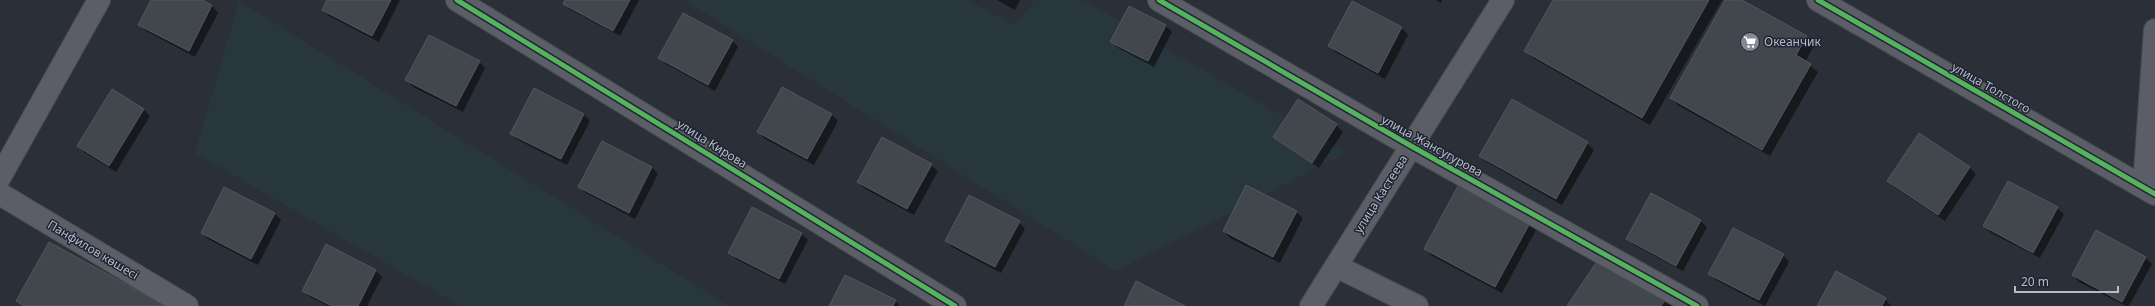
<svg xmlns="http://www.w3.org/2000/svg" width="2155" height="306" viewBox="0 0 2155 306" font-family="'Noto Sans',sans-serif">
  <rect width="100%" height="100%" fill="#2b2f38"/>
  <g fill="#28373d">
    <path d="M684,0H967L1015,25L1035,0H1083L1346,153L1116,271Z"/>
    <path d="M239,1L729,306H460L195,153Z"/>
  </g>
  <g fill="#0007">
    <path d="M152,0H200L212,6L218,13L195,57L146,31L139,25Z"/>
    <path d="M328,0H400L379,42L329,16L323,10Z"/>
    <path d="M566,0H639L620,36L571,10L564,4Z"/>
    <path d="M997,0H1020L1015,10Z"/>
    <path d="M1436,0H1442L1441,3Z"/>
    <path d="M1554,0H1722L1650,125L1533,58L1525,50Z"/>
    <path d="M1726,0H1740L1806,37L1814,45L1805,62L1818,72L1770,156L1679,106L1671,98Z"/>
    <path d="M1353,2L1402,28L1408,35L1385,79L1335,52L1329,46Z"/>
    <path d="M1166,26L1172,32L1154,67L1118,48L1111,42Z"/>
    <path d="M732,40L738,47L715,91L666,64L659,58Z"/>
    <path d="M479,61L485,68L463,112L413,87L407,80Z"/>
    <path d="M534,89L584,114L590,121L567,165L518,140L511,134Z"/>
    <path d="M112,91L144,110L150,116L116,172L84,152L78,146Z"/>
    <path d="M1298,100L1336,125L1343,132L1319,168L1274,136Z"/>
    <path d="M1512,100L1587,143L1594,150L1562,205L1487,162L1480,156Z"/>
    <path d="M831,114L838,121L814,165L765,139L758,132Z"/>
    <path d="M602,143L652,167L658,174L635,219L586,193L579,187Z"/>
    <path d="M931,165L938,171L914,215L865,189L858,182Z"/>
    <path d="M1969,167L1976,174L1945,221L1894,187L1888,181Z"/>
    <path d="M2057,208L2064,214L2040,258L1991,233L1984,226Z"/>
    <path d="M1296,212L1303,218L1280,263L1230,238L1224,231Z"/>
    <path d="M274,213L281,220L258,265L208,239L202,233Z"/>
    <path d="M1700,221L1707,227L1683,271L1634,245L1628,239Z"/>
    <path d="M1019,222L1025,229L1001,273L952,247L946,240Z"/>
    <path d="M1529,223L1536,230L1502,293L1432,256L1425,249Z"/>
    <path d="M2097,231L2146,258L2152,264L2129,306H2126L2079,282L2073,275Z"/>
    <path d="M802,234L808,240L785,284L736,259L729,252Z"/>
    <path d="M326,246L376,271L382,277L367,306H328L310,297L303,290Z"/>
    <path d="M1783,255L1789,262L1765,306L1716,280L1710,273Z"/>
    <path d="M1666,299L1672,306H1568Z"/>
    <path d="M1885,299L1891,306H1818Z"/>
    <path d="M895,301L900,306H830Z"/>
  </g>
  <g fill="#42464d" stroke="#53575f">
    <path d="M151,0H202L212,5L189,51L138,25Z"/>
    <path d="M327,0H391L372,36L322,10Z"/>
    <path d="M565,0H630L613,31L563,4Z"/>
    <path d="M1553,0H1709L1642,118L1524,51Z"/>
    <path d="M1725,0H1742L1807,36L1796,55L1811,64L1762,150L1670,98Z"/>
    <path d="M1352,1L1402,27L1378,73L1328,46Z"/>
    <path d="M1129,6L1166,25L1148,61L1110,42Z"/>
    <path d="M683,13L733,40L708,85L658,58Z"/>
    <path d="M429,35L480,61L456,106L405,80Z"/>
    <path d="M782,87L832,114L807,159L757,132Z"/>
    <path d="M534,88L584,114L561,159L510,134Z"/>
    <path d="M112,89L144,109L109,166L77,146Z"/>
    <path d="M1298,99L1337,124L1312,163L1273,137Z"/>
    <path d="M1512,99L1588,142L1556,199L1479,156Z"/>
    <path d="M1919,133L1970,167L1938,215L1887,181Z"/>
    <path d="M882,137L932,164L907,209L857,182Z"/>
    <path d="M602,141L652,167L629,213L578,187Z"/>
    <path d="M2008,181L2058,207L2033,253L1983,226Z"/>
    <path d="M1459,184L1530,223L1495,287L1424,249Z"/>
    <path d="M1246,185L1297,211L1273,257L1223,231Z"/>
    <path d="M224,187L275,213L251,259L201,233Z"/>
    <path d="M1651,193L1701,220L1676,266L1626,239Z"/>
    <path d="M969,195L1020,221L995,267L945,241Z"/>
    <path d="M752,207L802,233L779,279L728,253Z"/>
    <path d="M1733,228L1784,254L1759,300L1708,274Z"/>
    <path d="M2096,230L2146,257L2122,302L2072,275Z"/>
    <path d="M49,242L166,306H24L16,301Z"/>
    <path d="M326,244L376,270L358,306H332L302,291Z"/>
    <path d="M1602,254L1667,298L1661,306H1567Z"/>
    <path d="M1836,271L1886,298L1882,306H1817Z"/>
    <path d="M845,275L896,300L893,306H829Z"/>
    <path d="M1136,281L1185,306H1124Z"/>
  </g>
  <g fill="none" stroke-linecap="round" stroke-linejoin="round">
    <g stroke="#494c52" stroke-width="24">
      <g id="minor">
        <path d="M457,0L955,306"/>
        <path d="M1159,0L1411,146L1697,306"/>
        <path d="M1818,0L2155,194"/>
        <path d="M0,177L99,0"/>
        <path d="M2144,187L2155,30"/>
        <path d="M0,194L187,306"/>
        <path d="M1336,266L1417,306"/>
      </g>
    </g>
    <g stroke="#494c52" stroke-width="24">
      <path id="tertiary" d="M1311,306L1503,0"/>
    </g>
    <use href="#minor" stroke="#5b5e66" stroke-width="22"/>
    <use href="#tertiary" stroke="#5b5e66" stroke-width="22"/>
    <g stroke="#1f2432" stroke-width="8">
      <g id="cycleway">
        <path d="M457,0L955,306"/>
        <path d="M1159,0L1411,146L1697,306"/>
        <path d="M1818,0L2155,194"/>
      </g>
    </g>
    <use href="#cycleway" stroke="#56b35d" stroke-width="5"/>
  </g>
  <defs>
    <g id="supermarket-disc" transform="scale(1)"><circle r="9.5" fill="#858996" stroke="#1f2432"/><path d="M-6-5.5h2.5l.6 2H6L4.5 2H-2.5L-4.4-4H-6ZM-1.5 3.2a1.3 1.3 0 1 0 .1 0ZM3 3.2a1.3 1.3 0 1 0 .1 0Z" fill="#fff"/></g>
  </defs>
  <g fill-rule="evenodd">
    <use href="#supermarket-disc" x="1750" y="42"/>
  </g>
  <g text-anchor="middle" stroke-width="3" stroke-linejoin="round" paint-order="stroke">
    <g font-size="12" fill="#b6bac8" stroke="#1f2432" text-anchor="start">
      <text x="1764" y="46">Океанчик</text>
    </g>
    <g font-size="12" fill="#b6bac8" stroke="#1f2432">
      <text transform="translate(1991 88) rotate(30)" y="4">улица Толстого</text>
      <text transform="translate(712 144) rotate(32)" y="4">улица Кирова</text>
      <text transform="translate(1432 146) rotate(29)" y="4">улица Жансугурова</text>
      <text transform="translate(1381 194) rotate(-58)" y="4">улица Кастеева</text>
      <text transform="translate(93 250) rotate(31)" y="4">Панфилов көшесі</text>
    </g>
  </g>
  <path d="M2015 286v6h103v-6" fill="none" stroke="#b6bac8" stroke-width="2"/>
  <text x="2021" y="286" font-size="12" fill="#b6bac8" stroke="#1f2432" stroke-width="3" paint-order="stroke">20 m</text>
</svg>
